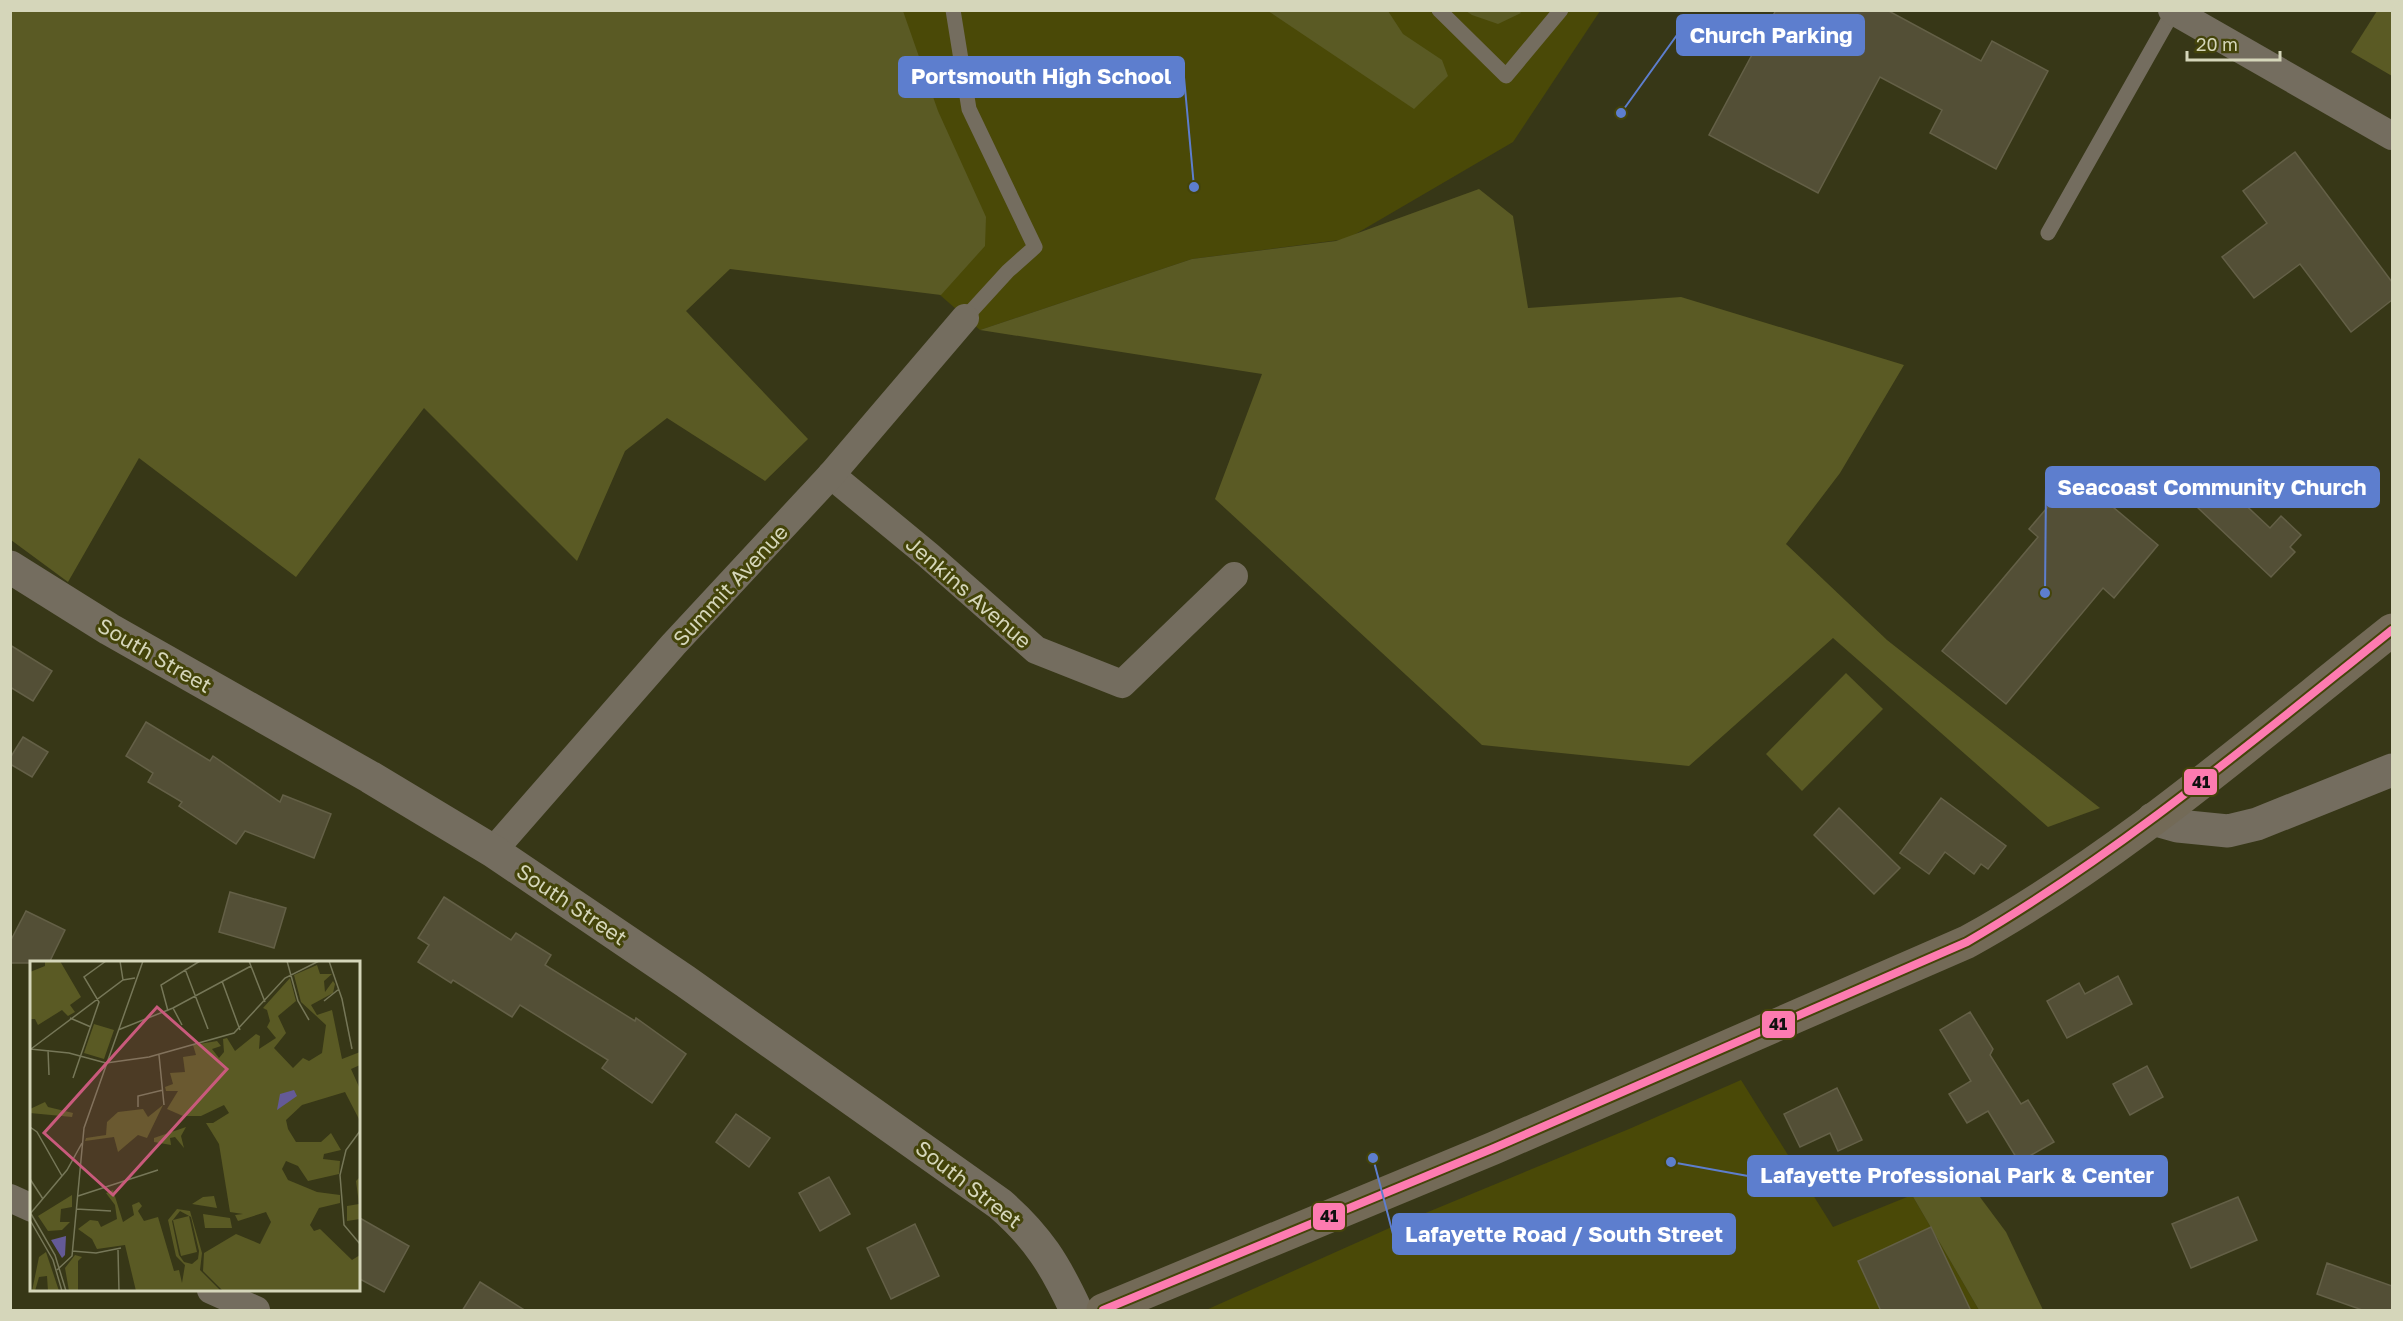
<svg xmlns="http://www.w3.org/2000/svg" width="2403" height="1321" font-family="'Golos Text',sans-serif">
<style>
.built{fill:#4a4907}
.green{fill:#5a5a24}
.building{fill:#534f36;stroke:#646047;stroke-width:1.5}
.lines{fill:none;stroke-linecap:round;stroke-linejoin:round}
.service{stroke:#746d5f;stroke-width:15}
.minor{stroke:#746d5f;stroke-width:28}
.tertiary{stroke:#746d5f;stroke-width:33}
.primary{stroke:#736a57;stroke-width:33}
.bus-1-casing{stroke:#44440a;stroke-width:12}
.bus-1{stroke:#fd7bb0;stroke-width:8}
.labels{text-anchor:middle;dominant-baseline:central;stroke-width:6;stroke-linejoin:round;paint-order:stroke}
.street-label{font-size:21px;fill:#d5d6ba;stroke:#44440a}
.inset-road{fill:none;stroke:#767758;stroke-width:1.5}
.view{fill:#c95a7c;fill-opacity:0.15;stroke:#c95a7c;stroke-width:3}
.inset-edge{fill:none;stroke:#d5d6ba;stroke-width:3}
.leader{fill:none;stroke:#5d7ece;stroke-width:2}
.callout-dot{fill:#5d7ece;stroke:#44440a;stroke-width:2}
.callout{fill:#5d7ece;stroke:#5d7ece;stroke-width:2}
.callout-label{font-size:22px;text-anchor:middle;font-weight:bold;fill:#fff}
.line-badge{stroke:#44440a;stroke-width:2}
.pale-badge-label{font-size:16px;text-anchor:middle;font-weight:bold;fill:#111}
</style>
<rect width="100%" height="100%" fill="#373717"/>
<g class="built">
<path d="M877,11H1600L1513,142L1347,239L1192,259L980,330L924,281Z"/>
<path d="M1741,1080L1833,1227L1912,1195L1979,1310H1206L1394,1226L1629,1129Z"/>
</g>
<g class="green">
<path d="M11,10L903,11L938,111L986,217L985,246L941,295L730,269L686,311L808,439L765,481L667,418L625,451L577,561L424,408L296,577L139,458L68,582L11,540Z"/>
<path d="M1518,10L1521,13L1498,24L1472,15L1466,11Z"/>
<path d="M1268,11H1388L1403,34L1442,60L1448,76L1414,109Z"/>
<path d="M2377,11H2392V76L2351,52Z"/>
<path d="M1479,189L1513,216L1528,308L1681,297L1904,365L1840,473L1786,544L1887,640L2100,808L2048,827L1833,638L1689,766L1482,745L1215,499L1262,374L980,330L1192,259L1336,241Z"/>
<path d="M1846,673L1883,709L1802,791L1766,754Z"/>
<path d="M1968,1181L2006,1232L2043,1310H1979L1912,1195Z"/>
</g>
<g class="building">
<path d="M1776,10H1887L1981,61L1992,41L2048,71L1996,169L1930,133L1942,110L1880,77L1818,193L1709,135Z"/>
<path d="M2295,152L2392,282V300L2351,332L2300,264L2254,298L2222,257L2267,223L2243,191Z"/>
<path d="M2075,475L2158,545L2114,598L2103,588L2006,704L1942,651L2038,537L2029,529Z"/>
<path d="M2221,482L2270,528L2281,516L2301,535L2290,547L2295,552L2271,577L2197,507Z"/>
<path d="M10,645L52,671L33,701L10,687Z"/>
<path d="M146,722L210,761L213,756L280,802L283,795L331,814L314,858L245,831L236,844L179,806L182,802L148,782L153,773L126,756Z"/>
<path d="M23,737L48,752L32,777L10,764V758Z"/>
<path d="M1941,798L2006,846L1988,869L1981,864L1974,874L1945,852L1929,874L1900,853Z"/>
<path d="M1839,808L1900,868L1874,894L1814,835Z"/>
<path d="M230,892L286,908L274,948L219,932Z"/>
<path d="M444,897L511,940L516,933L551,955L545,965L635,1021L636,1018L686,1054L652,1103L602,1068L608,1060L520,1005L512,1017L453,980L451,983L418,962L429,945L418,938Z"/>
<path d="M26,911L65,930L49,963H10V942Z"/>
<path d="M2118,976L2132,1004L2067,1038L2047,1001L2079,983L2085,994Z"/>
<path d="M1970,1012L1993,1049L1990,1055L2021,1104L2028,1100L2054,1142L2019,1162L1988,1111L1967,1123L1949,1094L1971,1081L1940,1030Z"/>
<path d="M2147,1066L2163,1097L2130,1115L2113,1084Z"/>
<path d="M1837,1088L1862,1140L1838,1151L1830,1133L1800,1147L1784,1114Z"/>
<path d="M736,1114L770,1138L749,1167L716,1142Z"/>
<path d="M829,1177L850,1214L820,1231L799,1193Z"/>
<path d="M2238,1197L2257,1240L2191,1268L2172,1224Z"/>
<path d="M358,1217L409,1246L384,1292L358,1278Z"/>
<path d="M915,1224L939,1276L891,1299L867,1248Z"/>
<path d="M1931,1227L1971,1311H1881L1858,1261Z"/>
<path d="M2327,1263L2392,1286V1311H2365L2317,1294Z"/>
<path d="M480,1282L526,1311H462Z"/>
</g>
<g class="lines">
<g class="service">
<path d="M953,10L969,109L1035,247L1008,271L965,318"/>
<path d="M1439,10L1506,76L1561,10"/>
<path d="M2048,233L2174,10"/>
</g>
<g class="minor">
<path d="M2172,10L2392,136"/>
<path d="M831,475L928,555L1036,650L1122,684L1234,576"/>
<path d="M493,851L673,645L831,475L965,318"/>
<path d="M10,1198L32,1208"/>
<path d="M211,1290L256,1310"/>
</g>
<g class="tertiary">
<path d="M10,567L109,629L370,777L493,851L685,981L1000,1204C1038,1237 1055,1265 1076,1310"/>
<path d="M2153,819L2178,826L2228,831L2257,824L2392,770"/>
</g>
<path class="primary" d="M1103,1310L1494,1148L1967,942C2118,859 2257,737 2392,630"/>
<defs>
<path id="bus-1" d="M1103,1310L1494,1148L1967,942C2120,853 2254,740 2392,630"/>
</defs>
<use href="#bus-1" class="bus-1-casing"/>
<use href="#bus-1" class="bus-1"/>
</g>
<g class="labels">
<g class="street-label">
<text transform="translate(730 585) rotate(-47)">Summit Avenue</text>
<text transform="translate(969 592) rotate(41)">Jenkins Avenue</text>
<text transform="translate(155 655) rotate(30)">South Street</text>
<text transform="translate(572 904) rotate(34)">South Street</text>
<text transform="translate(969 1184) rotate(38)">South Street</text>
</g>
</g>
<g transform="translate(30 961)">
<rect width="330" height="330" fill="#373717"/>
<path d="M15,0H30L51,36L40,44L45,51L38,55L32,49L8,64L5,58H0V11L15,5ZM287,4L290,13H302L294,20L295,31L303,20L305,23L303,32L281,44L287,54L302,49L312,98L330,91V104L321,108L330,128V160L315,131L272,144L256,159L258,168L266,181H291L301,172L311,189L294,193L293,198L310,200L309,213L278,220L268,205L256,200L252,208L258,219L287,231L310,234V242L289,247L280,264L284,270L290,268L322,299L330,294V330H193L173,310L174,292L206,273L230,283L241,261L236,251L208,260L205,254L213,253L200,251L189,183L176,162H183L199,152L194,144L171,155H153L137,148L148,130H136L135,126L143,123L140,112L155,111L153,96L166,94L163,84L187,80L191,85L182,88L189,97L194,91L193,78L197,77L205,90L226,73L230,75L229,88L246,77L237,66L240,60L237,49L233,47L260,17L266,40L248,55L256,72L244,87L263,107L273,97L279,100L292,92L296,64L271,41L264,14ZM64,63L84,69L74,98L54,92ZM15,141L18,146L43,152L42,156L0,152V148ZM133,144L117,177L108,174L88,191L84,176L55,180L56,177L76,174L77,161L88,151L113,148L118,156ZM156,166L151,175L154,187L145,176L140,177L141,184L124,181V177ZM330,216V258L317,260V245L329,243L326,220ZM83,229L93,261L104,254L102,244L109,241L112,245L108,250L114,260L128,256L144,310L149,309L152,322L155,304L146,295L138,259L147,248L160,250L172,292L170,309L191,330H106L95,284L67,288L62,278L48,268L60,259L68,260L71,266L87,258L85,244L76,232ZM150,250L161,256L169,290L168,298L162,303L154,301L149,294L142,260ZM42,234V246L31,248L30,261H40L32,269L18,270L8,255ZM184,235L187,247L162,243L173,236ZM173,253L200,257L202,267H175ZM159,255L167,291L151,295L143,259ZM16,291L29,330H18L17,315L9,316L5,330H2L9,296ZM45,294L52,296L48,300V329L39,330L35,307Z" fill="#5a5a24" fill-rule="evenodd"/>
<path d="M264,129L267,135L247,149L250,133ZM36,275L35,294L32,297L21,279Z" fill="#645a97"/>
<path class="inset-road" d="M90,0L93,19M219,0L235,41M257,0L268,40L279,59M299,0L312,38L322,88M155,8L178,68M192,20L210,69M294,40L309,28M143,47L152,64M138,50L131,24L170,0M40,57L61,66M88,69L143,47L221,5M0,88L39,92L76,102M1,88L93,19L105,17M18,89L19,114M129,94L134,144M76,102L119,96L204,72L255,17L289,0M43,117L69,41L54,16L76,0M108,146V135L133,129M0,166L7,171L32,215M330,170L316,189L310,214L314,264L330,283M0,218L13,238M48,235L128,209M46,248L81,250M0,251L25,294L36,330M0,253L37,209L52,182M0,259L23,299L32,330M88,289L89,330M42,290L66,292L91,287M27,309L42,295L54,167L113,0"/>
<path class="view" d="M127,46L197,108L83,234L14,172Z"/>
<rect width="330" height="330" class="inset-edge"/>
</g>
<path class="leader" d="M1621 113L1677 35M1194 187L1184 77M2045 593L2046 487M1671 1162L1748 1176M1373 1158L1393 1234"/>
<g class="callout-dot">
<circle cx="1621" cy="113" r="6"/>
<circle cx="1194" cy="187" r="6"/>
<circle cx="2045" cy="593" r="6"/>
<circle cx="1671" cy="1162" r="6"/>
<circle cx="1373" cy="1158" r="6"/>
</g>
<g class="callout">
<rect x="1677" y="15" width="187" height="40" rx="6"/>
<rect x="899" y="57" width="285" height="40" rx="6"/>
<rect x="2046" y="467" width="333" height="40" rx="6"/>
<rect x="1748" y="1156" width="419" height="40" rx="6"/>
<rect x="1393" y="1214" width="342" height="40" rx="6"/>
</g>
<g class="callout-label">
<text x="1771" y="43">Church Parking</text>
<text x="1041" y="84">Portsmouth High School</text>
<text x="2212" y="495">Seacoast Community Church</text>
<text x="1957" y="1183">Lafayette Professional Park &amp; Center</text>
<text x="1564" y="1242">Lafayette Road / South Street</text>
</g>
<g class="line-badge">
<rect x="2183" y="768" width="35" height="28" rx="6" fill="#fd7bb0"/>
<rect x="1761" y="1010" width="35" height="29" rx="6" fill="#fd7bb0"/>
<rect x="1312" y="1202" width="34" height="29" rx="6" fill="#fd7bb0"/>
</g>
<g class="pale-badge-label">
<text x="2201" y="788">41</text>
<text x="1778" y="1030">41</text>
<text x="1329" y="1222">41</text>
</g>
<rect width="2403" height="1321" fill="none" stroke="#d5d6ba" stroke-width="24"/>
<path d="M2187 51v9h93v-9" fill="none" stroke="#d5d6ba" stroke-width="3"/>
<text x="2196" y="51" font-size="18" fill="#d5d6ba" stroke="#44440a" stroke-width="4.5" paint-order="stroke">20 m</text>
</svg>
